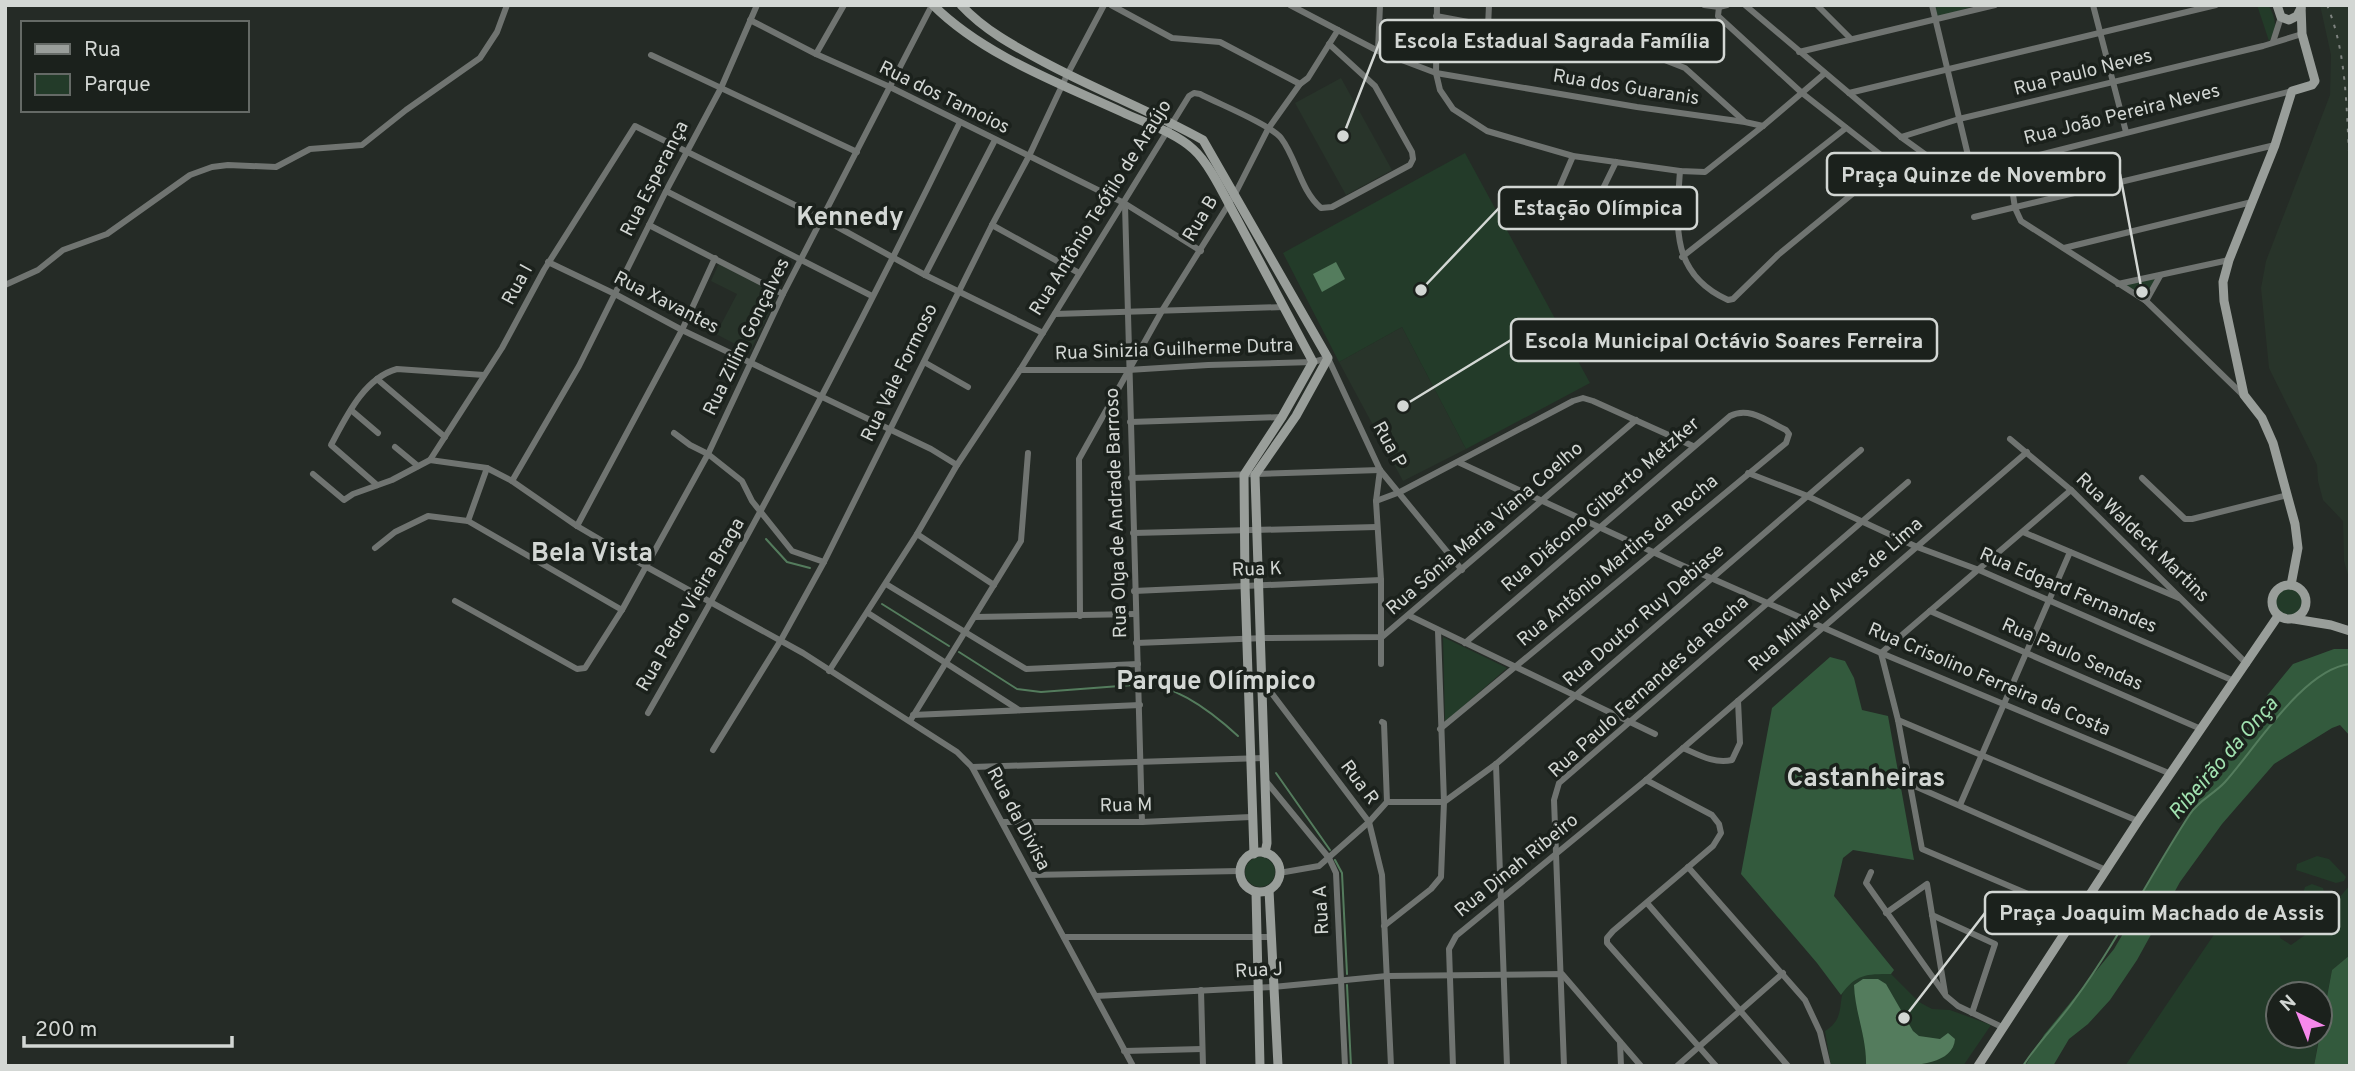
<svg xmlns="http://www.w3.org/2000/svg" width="2355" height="1071" font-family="Overpass,sans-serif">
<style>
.built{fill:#28342a}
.green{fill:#233b29}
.forest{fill:#335a3d}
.water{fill:#547c5d}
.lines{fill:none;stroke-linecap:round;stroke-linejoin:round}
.stream{stroke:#547c5d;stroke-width:2}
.street{stroke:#707471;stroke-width:6}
.secondary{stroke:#999e9a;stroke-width:9}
.rail{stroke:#7f8480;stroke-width:2;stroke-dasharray:3.5 7;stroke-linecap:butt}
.labels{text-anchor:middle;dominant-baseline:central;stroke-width:7;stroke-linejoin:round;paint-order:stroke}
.street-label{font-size:19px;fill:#d3d7d4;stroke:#1b211c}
.water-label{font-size:21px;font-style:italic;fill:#a1e2b0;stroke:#1b211c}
.district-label{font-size:26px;font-weight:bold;fill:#d3d7d4;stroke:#1b211c}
.leader{fill:none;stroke:#d3d7d4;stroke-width:2.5}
.callout-dot{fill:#d3d7d4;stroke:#1b211c;stroke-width:2.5}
.callout{fill:#1b211c;stroke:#d3d7d4;stroke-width:2.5}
.callout-label{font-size:21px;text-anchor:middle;font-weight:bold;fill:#d3d7d4}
</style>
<rect width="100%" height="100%" fill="#252b26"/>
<g class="built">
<path d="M2320,5H2347L2350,13V582L2344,561L2343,521L2323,500L2318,481L2317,465L2269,368L2261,288L2266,261L2330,95L2331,55Z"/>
<path d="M1341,78L1392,170L1346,195L1295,103Z"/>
<path d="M719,263L778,294L750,352L716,334L737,294L711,281Z"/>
<path d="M1402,327L1466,449L1403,481L1339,362Z"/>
</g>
<g class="green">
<path d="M1934,5H1977L1937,18Z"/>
<path d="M2257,5L2269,6C2276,19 2278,30 2269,41Z"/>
<path d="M1465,153L1590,383L1466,449L1402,327L1339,362L1283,253Z"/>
<path d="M2157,278L2146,300L2123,285Z"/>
<circle cx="2289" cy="602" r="14"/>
<path d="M1443,637L1507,668L1445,722Z"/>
<path d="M2317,856L2329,859L2346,877L2344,881L2336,883L2296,870L2297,864Z"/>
<circle cx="1260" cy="872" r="15"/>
<path d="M2312,884L2323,888L2325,896L2301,927L2293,924L2305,887Z"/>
<path d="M2350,885V955L2332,970L2320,1031V994H2278V1036H2319L2314,1066H2125L2232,908L2249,919L2263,904L2279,909L2280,938L2291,945L2312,930Z"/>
<path d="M1868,974H1891L1919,1002L1932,1009L1950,1010L1991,1025L1963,1066H1831L1825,1031C1850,1016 1833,995 1851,981C1856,978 1863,976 1868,974Z"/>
</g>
<g class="forest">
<path d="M2334,649H2350V736L2340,725L2332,728L2274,764L2222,824L2180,882L2137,960L2110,1000L2088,1024L2069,1039L2053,1066H2025L2044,1035L2114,949L2131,920L2144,891L2195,804L2220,771L2266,697L2293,664Z"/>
<path d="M1830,657L1845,661L1854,678L1862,710L1888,716L1914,860L1853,850L1843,858L1834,896L1894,970L1891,974C1866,974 1856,974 1841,995L1817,963L1741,874L1772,708Z"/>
<path d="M2350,955V1066H2314L2332,970Z"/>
</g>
<g class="water">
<path d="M1336,262L1345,279L1322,292L1313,274Z"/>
<path d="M1863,979H1878L1886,984L1913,1031L1919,1036L1940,1039L1948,1033L1955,1039C1953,1071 1891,1066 1866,1066C1867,1038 1855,1013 1854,985Z"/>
</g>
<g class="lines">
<g class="stream">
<path d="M766,539L787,562L810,568"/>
<path d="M882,604L949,646"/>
<path d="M959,652L1017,689L1041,692L1133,685"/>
<path d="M1145,684C1179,686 1213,713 1238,736"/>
<path d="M1276,773L1330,850"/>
<path d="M1335,860L1342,873L1347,974"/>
<path d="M1347,985L1351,1066"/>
<path d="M2023,1066C2038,1042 2059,1022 2075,999C2118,941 2150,875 2190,814C2198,801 2214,794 2225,782C2255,749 2303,669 2350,664"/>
</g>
<g class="street">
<path d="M1111,5L1172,38L1220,42L1300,84"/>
<path d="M1290,5L1378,51L1436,73L1637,107L1745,122L1763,126"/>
<path d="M1437,5L1436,73L1440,90L1453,109L1487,131L1573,156L1680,171L1705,172L1763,126L1824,74"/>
<path d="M1704,5L1719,7L1727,5"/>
<path d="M1745,5L1901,137L1944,168L1957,173L1972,172L2292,91"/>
<path d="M1817,5L1851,39"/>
<path d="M1932,5L1972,172"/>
<path d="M2093,5L2126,132"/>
<path d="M1436,16L1657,57L1685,68L1744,121"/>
<path d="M750,20L816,54L890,87L1124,203L1201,251"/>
<path d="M1488,27L1489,5"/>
<path d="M2273,42L2281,17"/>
<path d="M1378,51L1380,5"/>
<path d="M1799,52L1995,5"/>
<path d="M816,54L844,5"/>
<path d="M651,55L857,152"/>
<path d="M1849,93L2216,5"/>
<path d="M1901,137L1959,119L2263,46L2302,34"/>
<path d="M2008,161L2015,208L2021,221L2146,301L2243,395"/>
<path d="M1680,171C1676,225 1670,274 1728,300L1733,299L1778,255L1884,168L1885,162L1881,155L1802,93L1718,16L1719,7"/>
<path d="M666,191L872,296"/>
<path d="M1557,193L1573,156"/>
<path d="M1125,205L1142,822"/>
<path d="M1590,215L1616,162"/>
<path d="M1974,217L2275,145"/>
<path d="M649,225L783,294"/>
<path d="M992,225L1079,273"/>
<path d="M2064,248L2252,202"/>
<path d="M1682,257L1846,128"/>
<path d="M548,262L615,294L682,330L931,449L957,465"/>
<path d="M925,275L995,140"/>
<path d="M2118,284L2229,260"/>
<path d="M5,285L38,270L63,250L107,234L190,175L212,167L228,165L276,167L310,149L362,145L406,110L480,58L497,32L507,5"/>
<path d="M2146,301L2160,276"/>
<path d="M1055,314L1284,307"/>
<path d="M924,362L968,387"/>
<path d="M1020,370H1128L1208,365L1313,362L1328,358L1380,470L1462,570"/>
<path d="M377,379L445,437"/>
<path d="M351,410L378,433"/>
<path d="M1130,422L1282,417"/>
<path d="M674,433L690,445L708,454L742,481L752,501L792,551L824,562"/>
<path d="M2010,439L2071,490L2247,664"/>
<path d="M395,447L418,466"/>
<path d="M430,460L502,348L544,270L635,126L823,219L925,275L1043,333"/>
<path d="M1458,462L1679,564L1881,653L2171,774"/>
<path d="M1380,470L1376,501L1381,580V664"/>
<path d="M1748,473L1805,495L1917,547L1979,570L2234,681"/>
<path d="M313,474L344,500L353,494L392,480L430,460L487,468L512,481L577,526L645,566L803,653L957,752L972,767L1133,1066"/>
<path d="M1131,478L1380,470"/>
<path d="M2142,478L2185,519H2192L2288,495"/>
<path d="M512,481L579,366L666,191L721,88L757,5"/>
<path d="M377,485L331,445C346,417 364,378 397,369L484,375"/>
<path d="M2071,490L1881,653L1898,720L1922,849L2078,915"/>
<path d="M1376,501L1400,492L1573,401L1583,398L1593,401L1693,446"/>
<path d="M468,521L487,468"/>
<path d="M577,526L682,330L715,258"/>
<path d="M2023,532L2179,598"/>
<path d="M1133,533L1377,527"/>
<path d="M917,534L994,585"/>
<path d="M375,548L395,532L428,516L468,521L622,610"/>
<path d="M886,584L1026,669L1138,664"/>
<path d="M1134,591L1381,580"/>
<path d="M455,601L577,669L585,668L622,610L708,454L783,294L932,5"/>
<path d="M1930,611L2201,729"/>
<path d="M868,613L1019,710"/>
<path d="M1080,616L1079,459L1163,309L1235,194L1268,129L1300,84L1308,78L1338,30"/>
<path d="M1410,616L1655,734"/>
<path d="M975,617L1135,614"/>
<path d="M1136,643L1265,638L1382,637L1636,420"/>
<path d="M829,671L917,534L957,465L1020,370L1189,96L1194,93L1200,94C1219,104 1269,124 1281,138C1297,159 1300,190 1321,208L1332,207L1410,165L1413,159L1412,152L1375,86L1329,44"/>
<path d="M1248,685L1262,686L1270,691L1369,822L1382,875L1391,1066"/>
<path d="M648,713C759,520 862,323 960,122"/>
<path d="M913,715L1140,705"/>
<path d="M1898,720L2138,821"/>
<path d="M910,721L1021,541L1028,453"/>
<path d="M1440,729L1786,443L1789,434L1786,430C1767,421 1749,406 1730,416L1465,643"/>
<path d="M1683,748C1699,755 1714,764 1732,760L1740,743L1738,701"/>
<path d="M713,750L781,640L824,562L992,225L1029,156L1067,75L1104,5"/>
<path d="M1496,764L1507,1066"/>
<path d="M972,767L1264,758"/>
<path d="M1265,780L1329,858L1336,873L1345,1066"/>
<path d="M1646,780L1712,815L1719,824L1721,833L1713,846L1613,931L1607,938V943L1716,1066"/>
<path d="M1910,784L2106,870"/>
<path d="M1387,802H1444L1496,764L1861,450"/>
<path d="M1960,805L2070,552"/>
<path d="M1002,822H1142L1251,817"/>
<path d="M1688,867L1805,1000L1820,1032L1828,1066"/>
<path d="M1871,872L1866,883L1946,996L1958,1006L2004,1028"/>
<path d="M1279,873L1319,866L1369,822L1387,802L1384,723L1382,722"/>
<path d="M1031,875L1240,871"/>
<path d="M1647,903L1788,1066"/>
<path d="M1886,913L1927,884L1945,993"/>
<path d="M1932,915L1995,944L1972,1013"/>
<path d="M1384,926L1431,889L1441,877L1444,802L1438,631"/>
<path d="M1064,937H1271"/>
<path d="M1201,990L1203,1066"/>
<path d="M1096,996L1273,987L1387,976L1562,974L1641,1066"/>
<path d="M1620,1042L1621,1066"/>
<path d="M1124,1051L1202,1049"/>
<path d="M1453,1066L1449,949L1456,936L1646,780L2027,452"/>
<path d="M1564,1066L1554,800L1559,783L1908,482"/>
<path d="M1677,1066L1783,973"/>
</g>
<g class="secondary">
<path d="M933,5C983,55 1059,83 1122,112C1145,123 1174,132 1193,149C1211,165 1226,200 1238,221C1263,268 1288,315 1313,362L1282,417L1244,475L1245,585L1254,854"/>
<path d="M961,5C984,30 1014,46 1044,62C1096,90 1151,111 1203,140L1328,358L1296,416L1255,475L1267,843L1265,853"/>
<path d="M2277,5L2281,17L2289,20L2297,16L2301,8"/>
<circle cx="2289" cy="602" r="17"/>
<path d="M2291,585L2298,548L2295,524L2273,443L2262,418L2244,395L2224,301L2223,282L2229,260L2275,145L2292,91L2312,85L2315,81L2302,34L2301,5"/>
<path d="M2294,619L2331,625L2350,631"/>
<circle cx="1260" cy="872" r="20"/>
<path d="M1269,890L1278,1066"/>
<path d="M1256,892L1260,1066"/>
<path d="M1978,1066L2138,821L2278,616"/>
</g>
<path class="rail" d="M2327,5C2348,55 2346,114 2350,167"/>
</g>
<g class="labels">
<g class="street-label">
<text transform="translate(2083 73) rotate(-14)">Rua Paulo Neves</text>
<text transform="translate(1626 88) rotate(9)">Rua dos Guaranis</text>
<text transform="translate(944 98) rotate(26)">Rua dos Tamoios</text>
<text transform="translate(2122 115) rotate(-14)">Rua João Pereira Neves</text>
<text transform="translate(655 179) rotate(-63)">Rua Esperança</text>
<text transform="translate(1101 208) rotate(-58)">Rua Antônio Teófilo de Araújo</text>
<text transform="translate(1201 219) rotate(-59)">Rua B</text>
<text transform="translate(518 285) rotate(-61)">Rua I</text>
<text transform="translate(666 303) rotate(27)">Rua Xavantes</text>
<text transform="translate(747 337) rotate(-64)">Rua Zilim Gonçalves</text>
<text transform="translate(1174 350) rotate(-2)">Rua Sinizia Guilherme Dutra</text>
<text transform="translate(900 373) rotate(-64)">Rua Vale Formoso</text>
<text transform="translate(1389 445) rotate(61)">Rua P</text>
<text transform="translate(1601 505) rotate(-41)">Rua Diácono Gilberto Metzker</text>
<text transform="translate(1117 513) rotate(-92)">Rua Olga de Andrade Barroso</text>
<text transform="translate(1485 529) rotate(-41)">Rua Sônia Maria Viana Coelho</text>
<text transform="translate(2142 538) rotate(44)">Rua Waldeck Martins</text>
<text transform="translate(1618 561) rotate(-40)">Rua Antônio Martins da Rocha</text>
<text transform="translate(1257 570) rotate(-2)">Rua K</text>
<text transform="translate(2068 591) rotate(23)">Rua Edgard Fernandes</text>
<text transform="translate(1836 595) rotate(-41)">Rua Milwald Alves de Lima</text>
<text transform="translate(691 605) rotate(-60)">Rua Pedro Vieira Braga</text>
<text transform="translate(1644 616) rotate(-41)">Rua Doutor Ruy Debiase</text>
<text transform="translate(2072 655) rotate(24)">Rua Paulo Sendas</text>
<text transform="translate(1989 680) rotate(23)">Rua Crisolino Ferreira da Costa</text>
<text transform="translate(1649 687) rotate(-42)">Rua Paulo Fernandes da Rocha</text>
<text transform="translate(1359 783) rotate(53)">Rua R</text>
<text transform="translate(1126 806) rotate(-1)">Rua M</text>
<text transform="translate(1018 819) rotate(62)">Rua da Divisa</text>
<text transform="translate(1517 866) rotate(-39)">Rua Dinah Ribeiro</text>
<text transform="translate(1322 910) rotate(-93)">Rua A</text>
<text transform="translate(1259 971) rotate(-3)">Rua J</text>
</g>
<g class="water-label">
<text transform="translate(2224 759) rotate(-49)">Ribeirão da Onça</text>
</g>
<g class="district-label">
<text x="850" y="218">Kennedy</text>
<text x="592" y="554">Bela Vista</text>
<text x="1216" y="682">Parque Olímpico</text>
<text x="1866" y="779">Castanheiras</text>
</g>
</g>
<path class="leader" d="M1343 136L1380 41M2142 292L2120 174M1421 290L1499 208M1403 406L1511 340M1904 1018L1985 913"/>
<g class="callout-dot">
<circle cx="1343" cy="136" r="7"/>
<circle cx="2142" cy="292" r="7"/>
<circle cx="1421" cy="290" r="7"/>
<circle cx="1403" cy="406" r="7"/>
<circle cx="1904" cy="1018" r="7"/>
</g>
<g class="callout">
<rect x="1380" y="20" width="344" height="42" rx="7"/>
<rect x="1827" y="153" width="293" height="42" rx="7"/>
<rect x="1499" y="187" width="198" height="42" rx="7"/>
<rect x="1511" y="319" width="426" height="42" rx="7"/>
<rect x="1985" y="892" width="354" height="42" rx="7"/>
</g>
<g class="callout-label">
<text x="1552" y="48">Escola Estadual Sagrada Família</text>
<text x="1974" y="182">Praça Quinze de Novembro</text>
<text x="1598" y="215">Estação Olímpica</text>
<text x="1724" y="348">Escola Municipal Octávio Soares Ferreira</text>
<text x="2162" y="920">Praça Joaquim Machado de Assis</text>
</g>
<rect width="2355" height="1071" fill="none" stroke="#d3d7d4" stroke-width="14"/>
<rect x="21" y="21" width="228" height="91" fill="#1b211c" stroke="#656a66" stroke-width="2"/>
<rect x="35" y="44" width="35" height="10" fill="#999e9a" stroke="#656a66" stroke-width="2"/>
<text x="84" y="56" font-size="21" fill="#d3d7d4">Rua</text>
<rect x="35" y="74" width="35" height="21" fill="#233b29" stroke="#656a66" stroke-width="2"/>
<text x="84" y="91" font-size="21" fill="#d3d7d4">Parque</text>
<g transform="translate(2299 1015) rotate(317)"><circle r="33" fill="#1b211c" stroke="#656a66" stroke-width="2"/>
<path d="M0-5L12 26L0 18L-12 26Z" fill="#f788ec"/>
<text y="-10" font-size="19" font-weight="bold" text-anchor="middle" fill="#d3d7d4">N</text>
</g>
<path d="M24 1036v10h208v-10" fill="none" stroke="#d3d7d4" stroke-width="3.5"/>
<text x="35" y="1036" font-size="21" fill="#d3d7d4" stroke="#1b211c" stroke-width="5" paint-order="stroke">200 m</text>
</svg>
